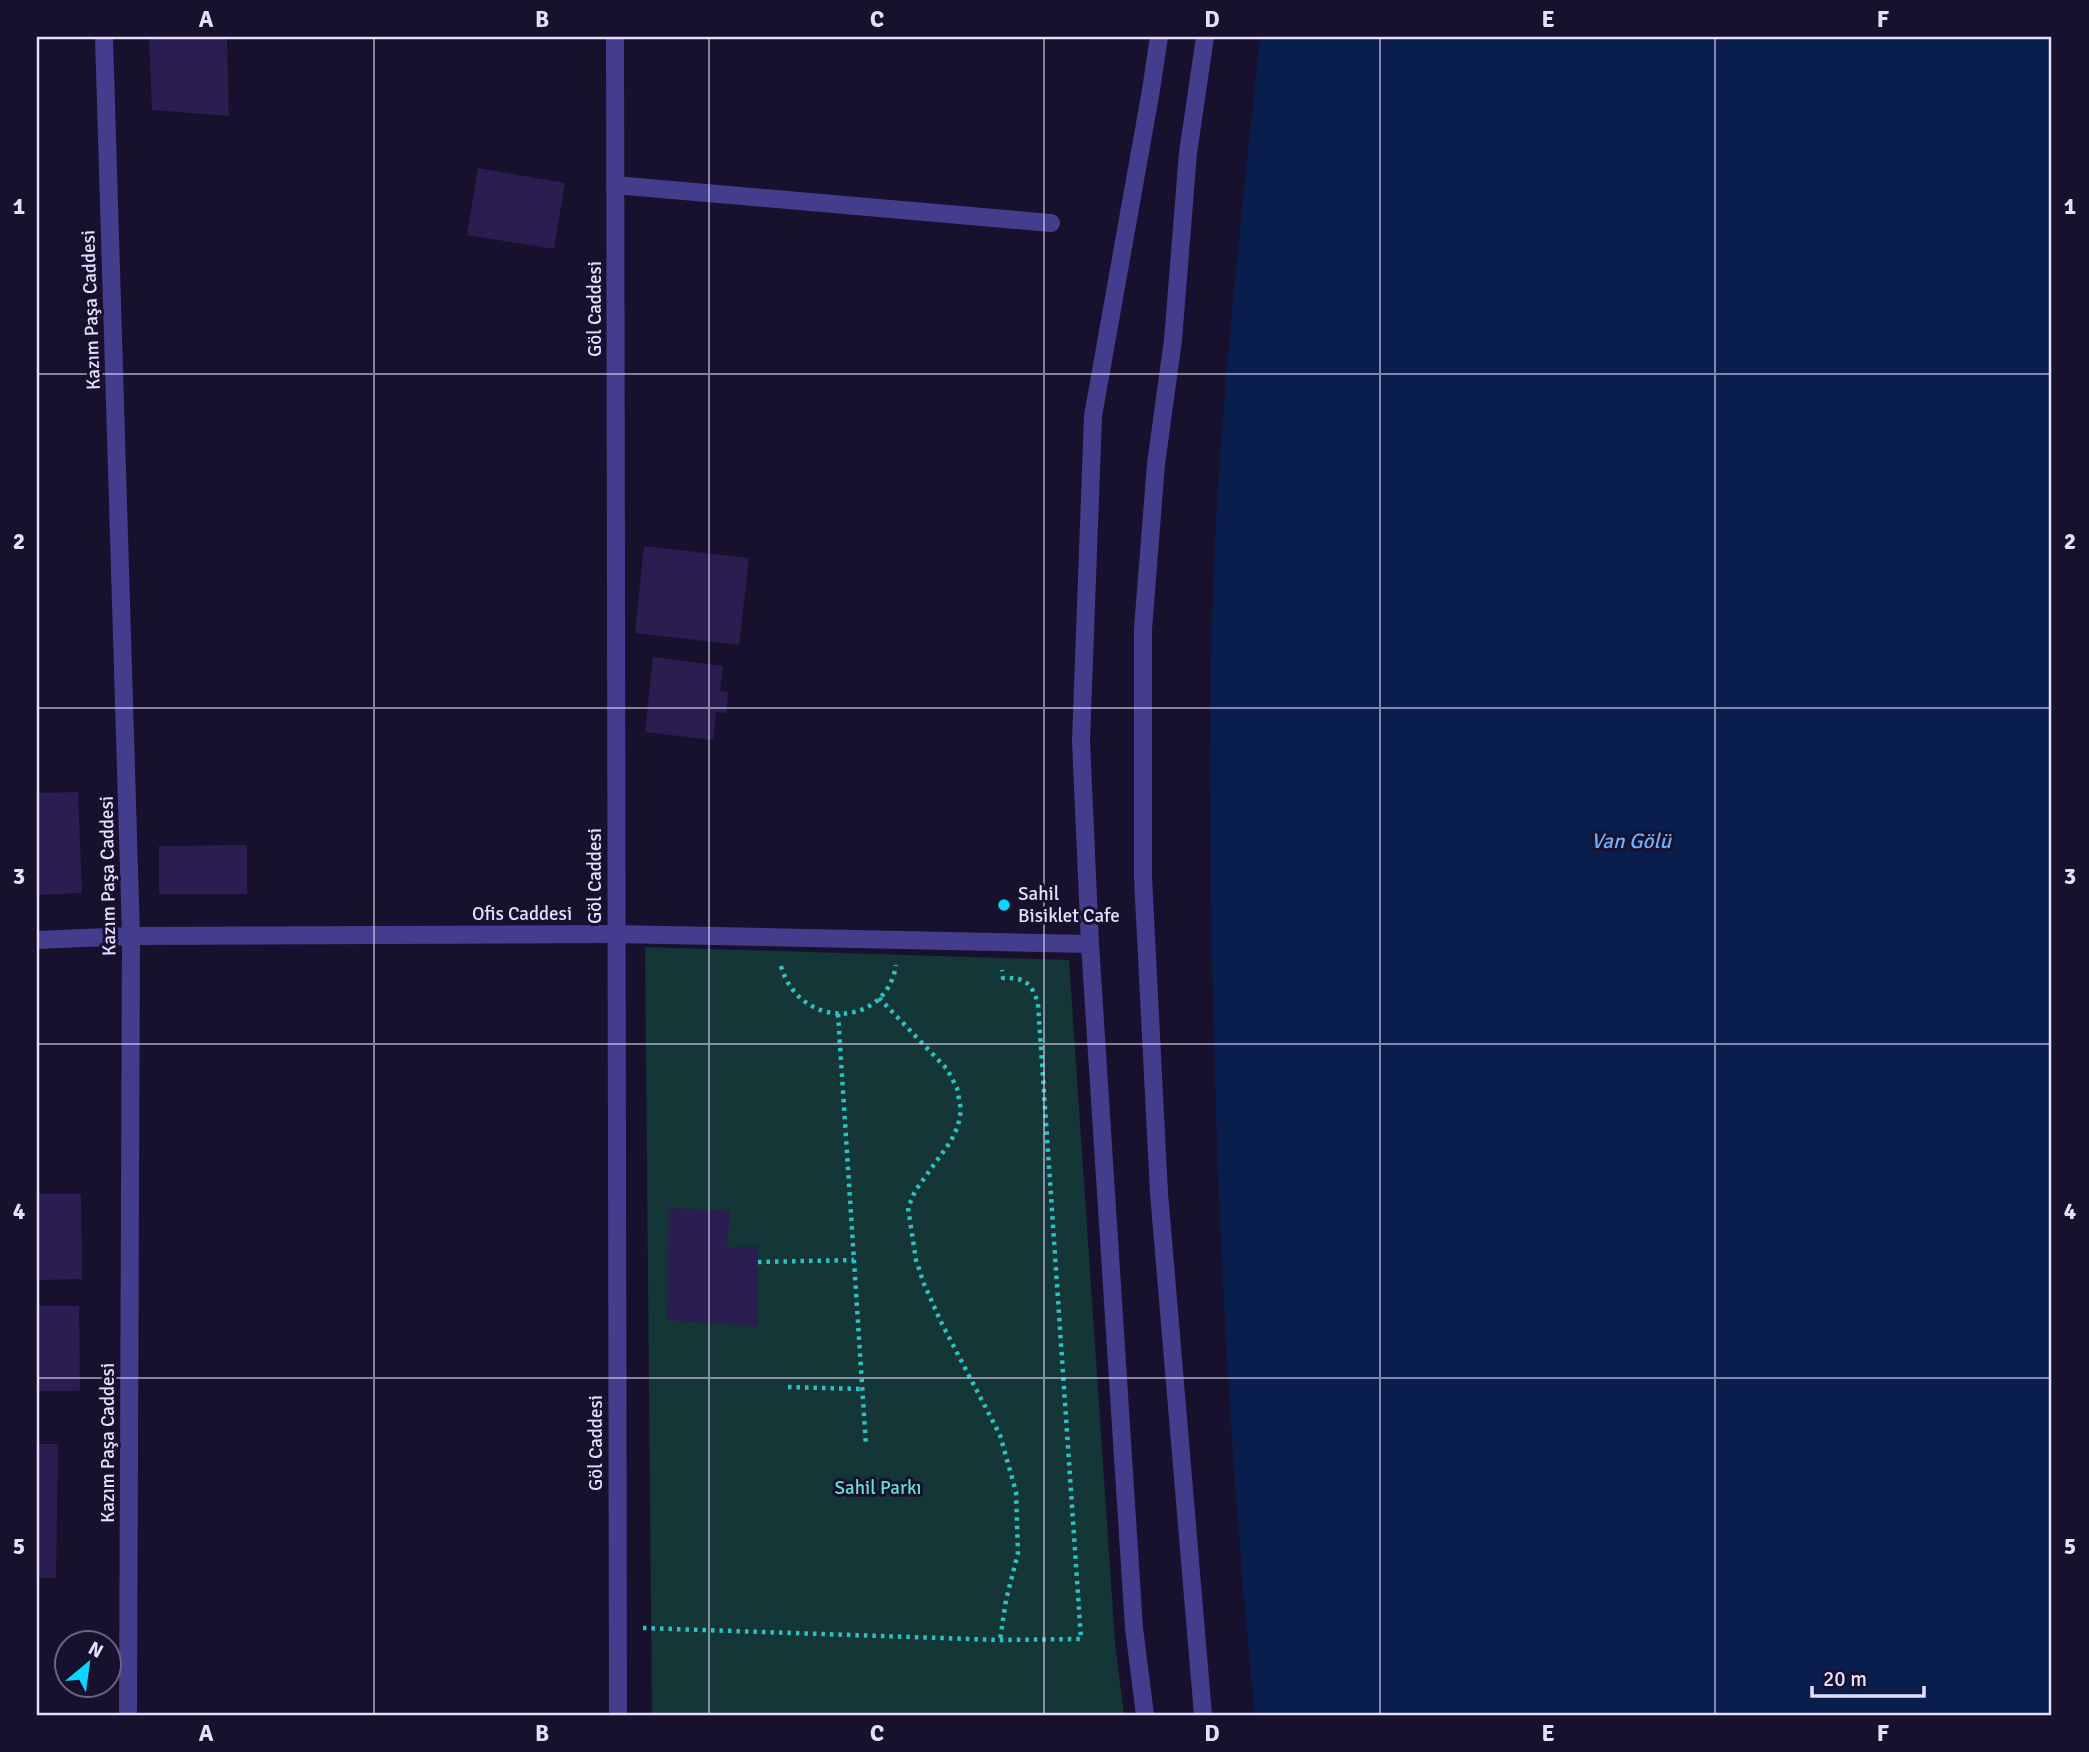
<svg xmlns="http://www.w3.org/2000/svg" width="2089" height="1752" font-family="Signika,sans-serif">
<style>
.green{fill:#143637}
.water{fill:#0a1e4d}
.building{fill:#2a1d4f}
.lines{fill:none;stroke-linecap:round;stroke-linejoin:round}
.path{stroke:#2fc1c2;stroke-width:4.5;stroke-dasharray:3.5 5;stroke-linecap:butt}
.service{stroke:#443c8d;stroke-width:18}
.pedestrian{stroke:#443c8d;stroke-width:18}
.minor{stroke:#443c8d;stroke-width:18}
.tertiary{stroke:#443c8d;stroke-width:18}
.grid{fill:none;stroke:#e4deff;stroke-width:2;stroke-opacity:0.55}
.poi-dot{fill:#0ad6ff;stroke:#18112d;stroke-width:2.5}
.labels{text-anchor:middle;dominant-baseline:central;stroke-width:6;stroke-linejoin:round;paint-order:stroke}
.street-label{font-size:19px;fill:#e4deff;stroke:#18112d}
.poi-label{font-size:19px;fill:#e4deff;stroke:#18112d;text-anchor:start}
.park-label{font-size:19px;fill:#65e3cc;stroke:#18112d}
.water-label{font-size:21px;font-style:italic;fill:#6cb1ff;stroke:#18112d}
.neatline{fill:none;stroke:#e4deff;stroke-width:2.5}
.grid-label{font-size:23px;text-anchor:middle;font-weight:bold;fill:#e4deff}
</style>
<rect width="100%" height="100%" fill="#18112d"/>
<path class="green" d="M645,947L1069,960L1115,1642L1124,1715H652Z"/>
<path class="water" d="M1260,37H2052V1715H1255C1231,1477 1218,1237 1213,998C1210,854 1208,711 1214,567C1221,390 1242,213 1260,37Z"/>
<g class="building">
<path d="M149,37H227L229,116L152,110Z"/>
<path d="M478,168L565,183L554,249L467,235Z"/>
<path d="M644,546L749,558L739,645L635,633Z"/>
<path d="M653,657L723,666L720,691L728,692L726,713L716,712L713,740L645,732Z"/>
<path d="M78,792L82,893L37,895V793Z"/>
<path d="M247,845V894H159V846Z"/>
<path d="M37,1194H81L82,1279L37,1280Z"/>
<path d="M669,1208L730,1211L727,1248L758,1246V1326L667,1320Z"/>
<path d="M37,1306H79L80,1391H37Z"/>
<path d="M37,1444H58L56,1578H37Z"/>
</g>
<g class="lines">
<g class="path">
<path d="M781,966C799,1030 886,1029 896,965"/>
<path d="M879,998L947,1069L957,1088L961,1110L958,1126L951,1141L915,1191L908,1208L916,1260L924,1284L941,1322L1000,1435L1016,1492L1018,1553L1006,1600L1000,1640"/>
<path d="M838,1014L866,1446"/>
<path d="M758,1262L854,1260"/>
<path d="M788,1387L862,1389"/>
<path d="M643,1628L1000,1640L1081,1639L1038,1004C1032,983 1025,977 1003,978L1002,970"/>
</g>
<path class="service" d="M615,185L1051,223"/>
<g class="pedestrian">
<path d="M616,934L1090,944L1134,1628L1145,1715"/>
<path d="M1203,1715L1159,1193L1143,878V629L1156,464L1173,340L1188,153L1205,37"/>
</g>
<path class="minor" d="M1090,944L1081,741L1093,416L1151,90L1159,37"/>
<g class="tertiary">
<path d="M104,37L131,936L128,1715"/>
<path d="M615,37L618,1715"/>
<path d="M37,940L131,936L616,934"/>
</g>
</g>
<path class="grid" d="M374,37V1715M709,37V1715M1044,37V1715M1380,37V1715M1715,37V1715M37,374H2052M37,708H2052M37,1044H2052M37,1378H2052"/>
<circle class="poi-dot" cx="1004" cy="905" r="7"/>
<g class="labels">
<g class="street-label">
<text transform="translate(595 309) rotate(-90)">Göl Caddesi</text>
<text transform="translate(91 310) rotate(-92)">Kazım Paşa Caddesi</text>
<text transform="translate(108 876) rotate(-91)">Kazım Paşa Caddesi</text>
<text transform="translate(595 876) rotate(-90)">Göl Caddesi</text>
<text x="522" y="914">Ofis Caddesi</text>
<text transform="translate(108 1443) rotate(-90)">Kazım Paşa Caddesi</text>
<text transform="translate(596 1443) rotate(-90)">Göl Caddesi</text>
</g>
<g class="poi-label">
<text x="1018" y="894">Sahil<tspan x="1018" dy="22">Bisiklet Cafe</tspan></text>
</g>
<g class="park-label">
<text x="878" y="1488">Sahil Parkı</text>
</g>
<g class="water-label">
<text x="1631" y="841">Van Gölü</text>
</g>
</g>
<rect width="2089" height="1752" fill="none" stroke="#18112d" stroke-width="77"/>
<g transform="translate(88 1664) rotate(29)"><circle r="33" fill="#18112d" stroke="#6a6381" stroke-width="2"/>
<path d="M0-5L12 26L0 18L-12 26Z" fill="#0ad6ff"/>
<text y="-10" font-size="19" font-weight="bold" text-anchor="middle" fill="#e4deff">N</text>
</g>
<path d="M1812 1686v10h112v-10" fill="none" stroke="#e4deff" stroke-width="3.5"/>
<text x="1823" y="1686" font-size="21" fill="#e4deff" stroke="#18112d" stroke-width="5" paint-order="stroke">20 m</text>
<rect x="38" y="38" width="2012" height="1676" class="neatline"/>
<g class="grid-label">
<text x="206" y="27">A</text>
<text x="542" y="27">B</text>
<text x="877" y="27">C</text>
<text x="1212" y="27">D</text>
<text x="1548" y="27">E</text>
<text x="1883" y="27">F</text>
<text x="19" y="214">1</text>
<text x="2070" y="214">1</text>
<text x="19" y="549">2</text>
<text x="2070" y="549">2</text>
<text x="19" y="884">3</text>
<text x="2070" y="884">3</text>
<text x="19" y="1219">4</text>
<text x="2070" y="1219">4</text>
<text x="19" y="1554">5</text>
<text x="2070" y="1554">5</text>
<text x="206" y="1741">A</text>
<text x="542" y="1741">B</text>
<text x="877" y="1741">C</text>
<text x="1212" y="1741">D</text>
<text x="1548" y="1741">E</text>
<text x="1883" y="1741">F</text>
</g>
</svg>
